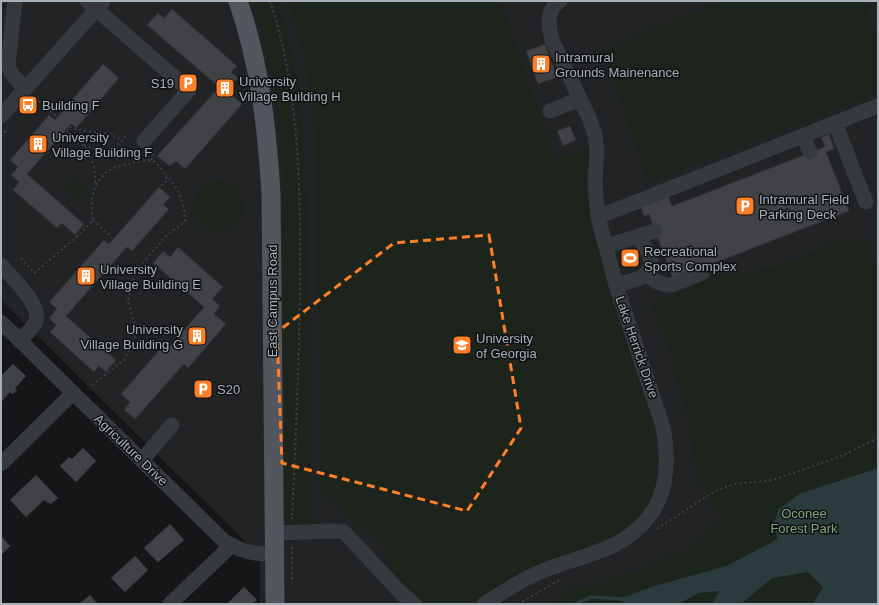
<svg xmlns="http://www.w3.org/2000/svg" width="879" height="605" font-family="Helvetica,sans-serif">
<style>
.built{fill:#222325}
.green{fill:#1c241b}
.water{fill:#2a3a3d}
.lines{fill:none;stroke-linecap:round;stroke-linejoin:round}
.stream{stroke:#2a3a3d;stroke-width:3.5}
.building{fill:#404246;stroke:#303134}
.path{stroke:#3c4145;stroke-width:2;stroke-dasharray:2 3;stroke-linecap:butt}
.minor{stroke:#36393d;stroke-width:15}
.major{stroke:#52575d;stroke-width:19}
.marked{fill:none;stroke:#ff7f27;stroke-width:3;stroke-dasharray:8 5;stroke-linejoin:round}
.labels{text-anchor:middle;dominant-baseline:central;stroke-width:3;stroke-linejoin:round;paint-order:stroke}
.poi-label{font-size:13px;fill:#a6b1ba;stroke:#111113;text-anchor:start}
.street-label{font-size:13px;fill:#a6b1ba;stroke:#111113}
.park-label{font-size:13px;fill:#84a67b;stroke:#111113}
</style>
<rect width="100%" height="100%" fill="#161618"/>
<path class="built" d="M1,1H878V604H260V556L1,300Z"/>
<g class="green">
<path d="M253,1H268C293,71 296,148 298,221C300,324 294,427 290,529L286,525L283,168L275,92L259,19Z"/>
<path d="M272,1H279L299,85L307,203L311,404L312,524L295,528C298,439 302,350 302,261C302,174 301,84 272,1Z"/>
<path d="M289,1H501L556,160L589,147L586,192L592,230L616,308L655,426L660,447L659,469L655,487L649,503L639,516L622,531L605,540L552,559L518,575L472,604H419L386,571L389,562L384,548L374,535L343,515V508L321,496L315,127L306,67Z"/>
<path d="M723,1H864L878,38V93L648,183L603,50Z"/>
<path d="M75,177L88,189L77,201L64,190Z"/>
<circle cx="219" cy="206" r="25"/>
<path d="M867,239L878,268V604H741L757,591L740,558L726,566L620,600L626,604H549L572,589L609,581L691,548L721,521L702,484L696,476L691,435L680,387L665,338L651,304L722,275L737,276L747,272H758L764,267L771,269L842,240Z"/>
<path d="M721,591L711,604H678L699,593Z"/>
</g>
<path class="water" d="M878,468V604H813L823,587L808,572L772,578L741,604H711L720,591L699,593L678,604H626L619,599L651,587L726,566L778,539L773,525L779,509L799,494Z"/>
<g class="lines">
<path class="stream" d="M575,604L591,597L624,599"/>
</g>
<g class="building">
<path d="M172,9L237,66L231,72L238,78L232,84L234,86L231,89L235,92L232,95L242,104L185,169L176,161L170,166L157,156L219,87L147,25L158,13L164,18Z"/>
<path d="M545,44L557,77L538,84L526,51Z"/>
<path d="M103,64L119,78L76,128L71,124L27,174L84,224L75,235L62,223L57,228L13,190L19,182L11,175L18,167L10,160L49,115L55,120Z"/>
<path d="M570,126L576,140L563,146L557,131Z"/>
<path d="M829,134L834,149L826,152L849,211L673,279L649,214L644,216L641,207L668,196L672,206L825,147L821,137Z"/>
<path d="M159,187L170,197L163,205L169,209L132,251L127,247L66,316L116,360L106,372L99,366L94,372L50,332L56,325L49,318L57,309L49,302L104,240L109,244Z"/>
<path d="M178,247L223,287L212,299L220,306L214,314L226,324L188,368L184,364L135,419L124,410L130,402L121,394L161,348L165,352L204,307L153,263L163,251L170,257Z"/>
<path d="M13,364L26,376L15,388L17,390L12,394L10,392L2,401L1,399V376Z"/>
<path d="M83,448L96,461L76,482L60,466L69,457L72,459Z"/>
<path d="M36,475L58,498L51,504L44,500L26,517L10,500Z"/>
<path d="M170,524L184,540L158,562L144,548Z"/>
<path d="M1,536L10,546L1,555Z"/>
<path d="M135,556L148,570L125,592L111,578Z"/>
<path d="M244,587L257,600L252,604H227Z"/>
<path d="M90,595L98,604H79Z"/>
</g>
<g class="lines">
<g class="path">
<path d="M270,1C297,83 300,170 300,255C300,343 296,431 292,519"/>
<path d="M35,98L68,126C87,136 106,127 122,141"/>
<path d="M67,131C88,148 96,158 95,186"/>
<path d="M1,136L8,128"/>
<path d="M84,145C102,153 114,151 126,136"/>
<path d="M151,160L155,150"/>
<path d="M93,220L112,237"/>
<path d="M21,258L34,273L80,234L93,220C89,202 93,180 110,170C115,167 122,166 128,164C135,162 145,159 152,161C157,162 166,175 167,180L161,186"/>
<path d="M92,385L124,360L137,333L128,300L136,271L167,235L185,222C185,205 179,187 166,176"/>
<path d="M657,529L715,491L735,484L773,480L839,457L878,438"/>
<path d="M292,579V545"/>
<path d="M518,604L560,580"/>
</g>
<g class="minor">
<path d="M15,1L8,64C10,75 17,80 25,88"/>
<path d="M87,1L189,90L144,141"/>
<path d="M550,111L580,99"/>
<path d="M1,116L103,2"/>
<path d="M835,123L866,202"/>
<path d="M803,136L810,152"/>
<path d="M598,217L878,106"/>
<path d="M606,246L655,231"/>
<path d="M1,265C11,277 42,305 36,321C33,329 25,335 19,340"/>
<path d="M646,273C653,282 661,285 672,285L702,273"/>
<path d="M616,285C624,283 632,281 640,278C661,267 647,247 636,237"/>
<path d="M1,322L224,541C239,551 256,555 274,554"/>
<path d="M142,460L172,425"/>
<path d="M1,464L73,393"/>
<path d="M274,533L332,531L344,532L400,592L414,604"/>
<path d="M170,604L232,545"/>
<path d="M484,604C503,592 522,579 543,571C569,560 598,555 623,540C627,538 631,534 635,531C668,504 670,466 663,427L616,285L598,217L595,183L597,151L595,135L590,120L552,40C548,25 546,10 560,1"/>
</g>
<path class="major" d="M238,1C260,64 267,128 271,194L275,604"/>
</g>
<path class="marked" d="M489,235L521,428L467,511L282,463L277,332L394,243Z"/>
<defs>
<symbol id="building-square" viewBox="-11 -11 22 22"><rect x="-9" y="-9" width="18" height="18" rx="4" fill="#ff7f27" stroke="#111113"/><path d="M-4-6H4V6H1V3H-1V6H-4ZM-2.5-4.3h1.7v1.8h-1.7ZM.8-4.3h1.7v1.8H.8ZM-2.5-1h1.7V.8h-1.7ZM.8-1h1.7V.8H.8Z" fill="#fff"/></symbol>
<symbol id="parking-square" viewBox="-11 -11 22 22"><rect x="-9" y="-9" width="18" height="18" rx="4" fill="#ff7f27" stroke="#111113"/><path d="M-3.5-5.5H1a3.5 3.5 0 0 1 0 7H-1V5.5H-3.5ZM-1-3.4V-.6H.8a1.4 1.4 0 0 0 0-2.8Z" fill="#fff"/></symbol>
<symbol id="bus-square" viewBox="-11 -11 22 22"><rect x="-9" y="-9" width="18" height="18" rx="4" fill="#ff7f27" stroke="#111113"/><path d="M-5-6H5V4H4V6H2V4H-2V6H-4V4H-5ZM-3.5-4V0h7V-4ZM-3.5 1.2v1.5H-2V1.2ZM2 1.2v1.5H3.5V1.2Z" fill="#fff"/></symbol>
<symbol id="stadium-square" viewBox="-11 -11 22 22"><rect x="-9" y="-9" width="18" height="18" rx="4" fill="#ff7f27" stroke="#111113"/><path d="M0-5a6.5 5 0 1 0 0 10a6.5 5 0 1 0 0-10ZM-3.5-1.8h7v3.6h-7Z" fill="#fff"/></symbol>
<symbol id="university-square" viewBox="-11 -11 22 22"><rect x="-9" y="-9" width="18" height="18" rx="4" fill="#ff7f27" stroke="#111113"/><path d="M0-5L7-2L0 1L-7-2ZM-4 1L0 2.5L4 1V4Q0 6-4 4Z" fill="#fff"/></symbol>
</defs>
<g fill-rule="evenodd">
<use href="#building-square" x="530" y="53" width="22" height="22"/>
<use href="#parking-square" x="177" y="72" width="22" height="22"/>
<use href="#building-square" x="214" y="77" width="22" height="22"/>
<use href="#bus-square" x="17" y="94" width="22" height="22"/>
<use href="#building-square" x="27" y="133" width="22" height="22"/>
<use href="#parking-square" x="734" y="195" width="22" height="22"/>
<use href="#stadium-square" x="619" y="247" width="22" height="22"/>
<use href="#building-square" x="75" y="265" width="22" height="22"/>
<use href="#building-square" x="186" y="325" width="22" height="22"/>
<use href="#university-square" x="451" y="334" width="22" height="22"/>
<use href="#parking-square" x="192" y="378" width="22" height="22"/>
</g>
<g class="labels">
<g class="poi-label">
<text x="555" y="57">Intramural<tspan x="555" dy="15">Grounds Mainenance</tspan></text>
<text x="239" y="81">University<tspan x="239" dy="15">Village Building H</tspan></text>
<text x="174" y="83" text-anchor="end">S19</text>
<text x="42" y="105">Building F</text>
<text x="52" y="137">University<tspan x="52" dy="15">Village Building F</tspan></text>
<text x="759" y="199">Intramural Field<tspan x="759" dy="15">Parking Deck</tspan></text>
<text x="644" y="251">Recreational<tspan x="644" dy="15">Sports Complex</tspan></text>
<text x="100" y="269">University<tspan x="100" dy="15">Village Building E</tspan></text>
<text x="183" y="329" text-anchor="end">University<tspan x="183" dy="15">Village Building G</tspan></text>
<text x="476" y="338">University<tspan x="476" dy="15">of Georgia</tspan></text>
<text x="217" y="389">S20</text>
</g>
<g class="street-label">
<text transform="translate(272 301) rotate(-90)">East Campus Road</text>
<text transform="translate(637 347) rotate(71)">Lake Herrick Drive</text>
<text transform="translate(131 450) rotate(44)">Agriculture Drive</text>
</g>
<g class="park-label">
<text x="804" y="513">Oconee<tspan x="804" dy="15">Forest Park</tspan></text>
</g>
</g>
<rect width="879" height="605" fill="none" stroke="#a6b1ba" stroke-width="4"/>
</svg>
